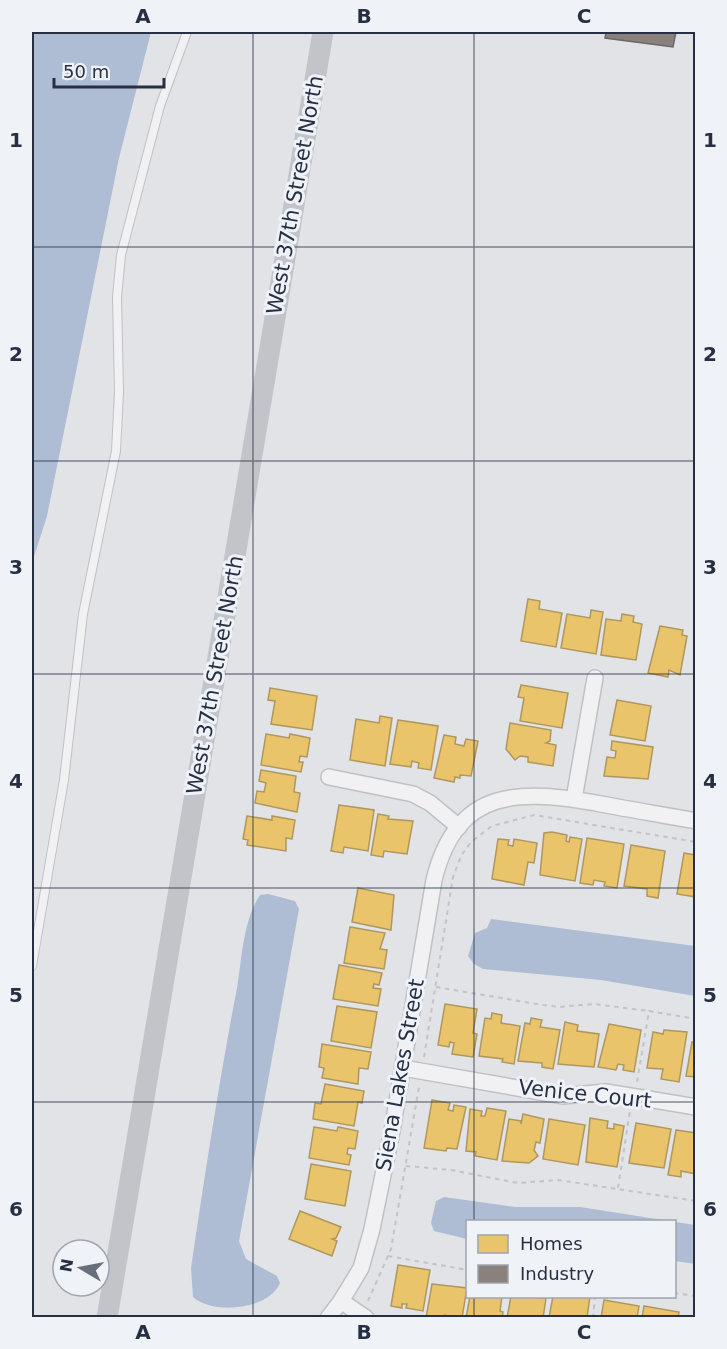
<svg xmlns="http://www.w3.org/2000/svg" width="727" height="1349" font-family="'DejaVu Sans',sans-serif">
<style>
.water{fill:#aebdd4}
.homes{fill:#e9c46a;stroke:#af975e;stroke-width:1.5}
.industry{fill:#8a817c;stroke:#6c686b;stroke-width:1.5}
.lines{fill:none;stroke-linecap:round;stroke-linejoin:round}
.lane-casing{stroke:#bfc1c5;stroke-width:10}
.street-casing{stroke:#bfc1c5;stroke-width:18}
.path{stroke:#c2c4c8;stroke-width:2;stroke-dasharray:4.5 4.5;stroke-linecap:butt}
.lane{stroke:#f1f1f3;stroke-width:8}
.street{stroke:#f1f1f3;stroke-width:15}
.secondary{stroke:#c2c4c9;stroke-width:21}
.grid{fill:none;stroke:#272f42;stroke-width:1.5;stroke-opacity:0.55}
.labels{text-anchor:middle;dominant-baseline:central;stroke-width:6;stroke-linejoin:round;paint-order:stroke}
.street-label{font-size:21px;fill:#272f42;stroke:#eff2f7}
.neatline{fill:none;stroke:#272f42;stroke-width:2}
.grid-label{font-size:20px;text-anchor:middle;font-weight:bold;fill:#272f42}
</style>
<rect width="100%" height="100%" fill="#e1e3e7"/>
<g class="water">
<path d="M32,32H151L119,158L47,516L32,563Z"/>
<path d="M268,894L295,901L299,909L239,1241L246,1259L277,1276L280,1283C269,1310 213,1315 193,1297L191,1268C205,1174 219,1081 237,988C242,959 243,920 260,895Z"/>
<path d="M491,919L695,946V996L601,980L483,969L474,964L468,956L475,933L487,928Z"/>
<path d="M444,1197L515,1207H580L695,1225V1264L675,1261L674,1222H468L467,1239L434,1231L431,1223L436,1201Z"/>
</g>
<g class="homes">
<path d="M528,599L540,601L539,609L562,613L556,647L521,641Z"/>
<path d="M591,610L603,612L596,654L561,648L567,614L590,618Z"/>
<path d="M622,614L634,616L633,622L642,624L636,660L601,655L606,619L621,621Z"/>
<path d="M660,626L683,630L682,635L687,636L680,675L669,670L668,677L648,673Z"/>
<path d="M521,685L568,693L562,728L520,721L524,698L518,697Z"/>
<path d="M270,688L317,696L312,730L271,724L275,701L268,700Z"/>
<path d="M617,700L651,706L645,741L610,735Z"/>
<path d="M380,716L392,718L385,766L350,760L356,719L379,723Z"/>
<path d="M398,720L438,726L431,770L418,768L419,763L412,761L411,767L390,764Z"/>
<path d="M510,723L551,730L550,741L546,743L556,745L553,766L528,762V757L520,756L515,760L506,749Z"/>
<path d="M266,734L289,738L290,734L310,738L307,757L300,756L299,762H303L301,772L261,765Z"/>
<path d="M444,735L456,737L455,744L464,746L466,739L478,741L471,776L460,775V778L455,777L454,782L434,778Z"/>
<path d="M612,741L653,747L648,779L604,776L607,757L615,758L616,751L611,750Z"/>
<path d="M261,770L296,776L294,792L300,793L297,812L255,803L257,791L264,792L266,783L259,781Z"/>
<path d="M339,805L374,810L368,851L344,847L343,853L331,851Z"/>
<path d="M378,814L389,816L388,819L413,821L407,854L384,851L383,857L371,855Z"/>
<path d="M247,816L272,820V816L295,820L292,839L286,838V851L247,845L248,840L243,839Z"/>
<path d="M552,832L567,835L566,841L569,842L570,837L582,839L575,881L540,875L544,833Z"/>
<path d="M587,838L624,844L617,888L604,886L605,882L594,880L593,885L580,883Z"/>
<path d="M498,839L509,840L508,845L513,846L514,839L537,843L534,863L528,862L524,885L492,879Z"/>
<path d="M631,845L665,851L658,898L647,896V889L624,886Z"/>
<path d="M684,853L695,855L696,897L677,894Z"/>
<path d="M358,888L394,895L391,930L352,922Z"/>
<path d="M350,927L385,933L380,949L387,950L384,969L344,963Z"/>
<path d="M339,965L382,973L379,985L374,984L373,988L381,989L378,1006L333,999Z"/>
<path d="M445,1004L477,1009L473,1033L477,1034L473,1057L452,1054L454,1043L450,1042L449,1047L438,1045Z"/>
<path d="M337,1006L377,1012L371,1048L331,1041Z"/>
<path d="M492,1013L502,1015L501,1023L520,1026L514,1064L502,1062L503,1059L479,1056L485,1018L491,1019Z"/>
<path d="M531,1018L542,1020L540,1027L560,1030L553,1069L542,1067V1063L518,1061L525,1023L530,1024Z"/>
<path d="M565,1022L578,1025L577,1031L599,1034L594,1067L558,1064Z"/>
<path d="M609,1024L641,1030L634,1072L623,1070L624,1065L618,1064L616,1070L598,1067Z"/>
<path d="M664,1030L687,1032L679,1082L661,1079L663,1069L647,1068L653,1032L663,1034Z"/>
<path d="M692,1042L696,1043V1077L686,1076Z"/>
<path d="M322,1044L371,1052L368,1069L359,1068L358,1084L322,1078L324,1068L319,1067Z"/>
<path d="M325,1084L364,1091L362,1103L358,1102L354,1126L313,1119L315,1103L321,1104Z"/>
<path d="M432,1100L450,1103L448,1110L453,1111L454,1105L466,1107L457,1149L447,1148L446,1151L424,1148Z"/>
<path d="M487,1108L506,1111L497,1160L475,1156L476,1152L466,1151L470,1109L482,1111L481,1116H485Z"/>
<path d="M523,1114L544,1119L540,1143L536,1142L534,1150L538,1156L529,1163L502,1161L509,1119L521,1121V1124Z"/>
<path d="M590,1118L608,1121L607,1128L614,1129V1124L624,1126L617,1167L586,1162Z"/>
<path d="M549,1119L585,1125L578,1165L543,1159Z"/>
<path d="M636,1123L671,1129L664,1168L629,1163Z"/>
<path d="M314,1127L337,1131L338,1127L358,1131L355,1149L348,1148L347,1154L351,1155L349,1165L309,1158Z"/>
<path d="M676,1130L696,1133V1174L681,1171V1177L668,1175Z"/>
<path d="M311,1164L351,1171L345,1206L305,1199Z"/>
<path d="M300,1211L341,1227L336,1238L332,1239L337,1241L332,1256L289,1239Z"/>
<path d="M398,1265L430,1270L423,1311L406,1308L407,1304H402V1308L391,1306Z"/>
<path d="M432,1284L467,1288L462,1318L444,1315L443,1318H426Z"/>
<path d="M470,1296H502L500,1311L503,1312L502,1318H466Z"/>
<path d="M511,1296L546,1298L543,1318H507Z"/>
<path d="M553,1296H590L587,1318H549Z"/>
<path d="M604,1300L639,1306L637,1318H601Z"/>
<path d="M644,1306L679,1312L678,1318H642Z"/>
</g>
<path class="industry" d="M606,32H676L673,47L605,38Z"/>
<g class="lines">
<defs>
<path id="lane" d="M32,966L64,780L83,614L116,451L119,392L117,297L121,255L160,106L187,32"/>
<g id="street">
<path d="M329,777L413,794L430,803L459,827"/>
<path d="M574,799L595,678"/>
<path d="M403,1068L563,1096L606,1092L696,1107"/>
<path d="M341,1301L366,1318"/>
<path d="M328,1318L341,1301L361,1268L372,1229L392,1131L434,880C457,785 522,790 601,804C632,810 664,815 696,821"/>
</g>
</defs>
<use href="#lane" class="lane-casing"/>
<use href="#street" class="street-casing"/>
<g class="path">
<path d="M436,987L543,1005L559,1007L594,1004L649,1011"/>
<path d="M424,1057L453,877L461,856L471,842L492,826L534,815L696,842"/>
<path d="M637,1082L649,1011L696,1019"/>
<path d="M406,1166L451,1170L518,1183L558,1180L696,1201"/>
<path d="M618,1188L630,1111"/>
<path d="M388,1256L468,1270"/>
<path d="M674,1293L696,1296"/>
<path d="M368,1301L391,1249L419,1087"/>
<path d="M593,1318L595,1296"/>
</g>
<use href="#lane" class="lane"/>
<use href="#street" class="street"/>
<path class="secondary" d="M107,1318L323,32"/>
</g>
<path class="grid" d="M253,32V1318M474,32V1222M32,247H696M32,461H696M32,674H696M32,888H696M32,1102H696M474,1296V1318"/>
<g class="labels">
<g class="street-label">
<text transform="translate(295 195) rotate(-80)">West 37th Street North</text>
<text transform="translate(215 675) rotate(-80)">West 37th Street North</text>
<text transform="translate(400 1075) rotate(-80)">Siena Lakes Street</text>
<text transform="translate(585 1094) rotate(6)">Venice Court</text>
</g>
</g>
<rect width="727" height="1349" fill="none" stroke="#eff2f7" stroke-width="66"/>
<rect x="466" y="1220" width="210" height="78" fill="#eff2f7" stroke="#9fa4af" stroke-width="1.5"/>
<rect x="478" y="1235" width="30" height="18" fill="#e9c46a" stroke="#9fa4af" stroke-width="1.5"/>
<text x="520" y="1250" font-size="18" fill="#272f42">Homes</text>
<rect x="478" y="1265" width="30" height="18" fill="#8a817c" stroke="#9fa4af" stroke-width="1.5"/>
<text x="520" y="1280" font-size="18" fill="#272f42">Industry</text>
<g transform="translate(81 1268) rotate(280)"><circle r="28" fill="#eff2f7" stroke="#9fa4af" stroke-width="1.5"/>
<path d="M0-4.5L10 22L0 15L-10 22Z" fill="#686e7c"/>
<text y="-9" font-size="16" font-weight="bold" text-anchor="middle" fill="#272f42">N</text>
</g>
<path d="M54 78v9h110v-9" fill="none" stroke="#272f42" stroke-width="3"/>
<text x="63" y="78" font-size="18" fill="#272f42" stroke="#eff2f7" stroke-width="4.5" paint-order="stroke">50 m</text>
<rect x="33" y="33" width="661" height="1283" class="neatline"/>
<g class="grid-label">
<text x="143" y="23">A</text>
<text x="364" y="23">B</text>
<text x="584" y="23">C</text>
<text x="16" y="147">1</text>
<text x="710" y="147">1</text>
<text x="16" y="361">2</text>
<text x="710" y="361">2</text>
<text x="16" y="574">3</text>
<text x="710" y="574">3</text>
<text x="16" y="788">4</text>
<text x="710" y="788">4</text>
<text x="16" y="1002">5</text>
<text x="710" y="1002">5</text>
<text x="16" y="1216">6</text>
<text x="710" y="1216">6</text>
<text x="143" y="1339">A</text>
<text x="364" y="1339">B</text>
<text x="584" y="1339">C</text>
</g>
</svg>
